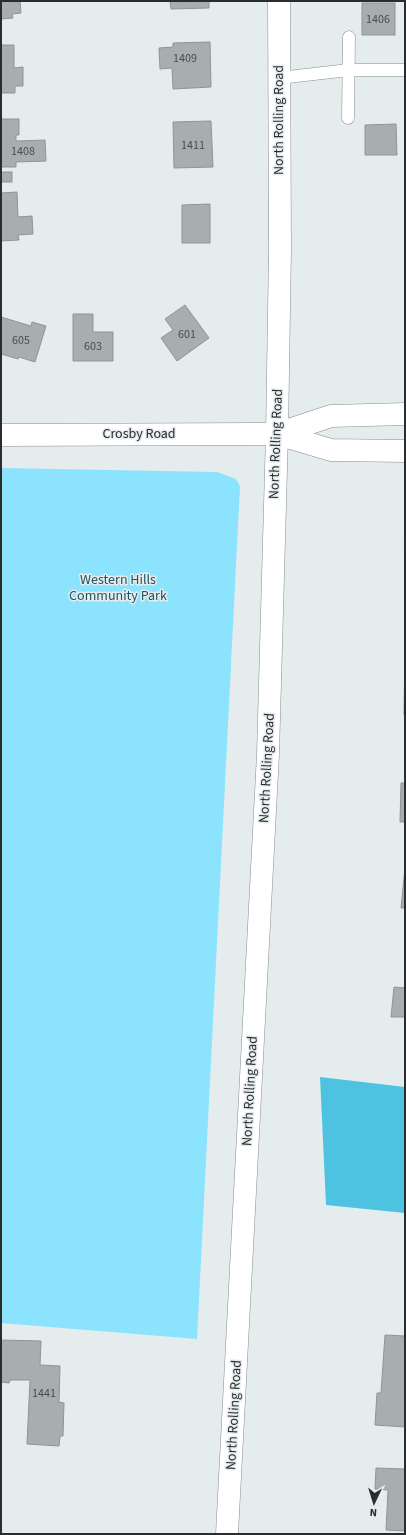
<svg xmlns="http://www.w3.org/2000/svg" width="406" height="1535" font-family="'Source Sans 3',sans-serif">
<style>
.green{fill:#8ce3fd}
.forest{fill:#4ec2e1}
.building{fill:#a8aeb0;stroke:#8f9597}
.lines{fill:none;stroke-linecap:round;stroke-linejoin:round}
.service-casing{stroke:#878d8f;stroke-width:13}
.tertiary-casing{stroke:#878d8f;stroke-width:23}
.secondary-casing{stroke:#878d8f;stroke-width:23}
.primary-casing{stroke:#878d8f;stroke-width:23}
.path{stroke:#919698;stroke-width:2.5;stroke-dasharray:1 3;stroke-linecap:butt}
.service{stroke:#fff;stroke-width:12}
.tertiary{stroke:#fff;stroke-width:22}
.secondary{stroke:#fff;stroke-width:22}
.primary{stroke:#fff;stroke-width:22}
.labels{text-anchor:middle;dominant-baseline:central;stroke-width:3;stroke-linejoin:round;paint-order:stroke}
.number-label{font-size:12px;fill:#4a4c4e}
.street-label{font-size:14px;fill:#2a2c2d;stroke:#e5ecee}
.park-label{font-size:14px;fill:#225360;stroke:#e5ecee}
</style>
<rect width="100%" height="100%" fill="#e5ecee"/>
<path class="green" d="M1,468L217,472L236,479L240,486L197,1339L1,1323Z"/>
<path class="forest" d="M320,1077L405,1087V1213L326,1205Z"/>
<g class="building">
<path d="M1,1H20L21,13L12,14L13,18L1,19Z"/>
<path d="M170,1H209V8L171,9Z"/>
<rect x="362" y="3" width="33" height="32"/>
<path d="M210,42L211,87L173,89L172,68L160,69L159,48L173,47V43Z"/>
<path d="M1,45H14V68L23,67V86H15V93H1Z"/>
<path d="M1,119H19V135H16V141L45,140L46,161L16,162V167H1Z"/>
<path d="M211,121L213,167L174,168L173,122Z"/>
<path d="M396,124L397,155H365V125Z"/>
<rect x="1" y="172" width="11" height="10"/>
<path d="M17,192L18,217L32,216L33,234L18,235L19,240L1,241V193Z"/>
<path d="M210,204V243H182V205Z"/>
<path d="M185,305L209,338L177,361L161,338L173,330L165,319Z"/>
<path d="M73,314H93V332H113V361H73Z"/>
<path d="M1,317L31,326L32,322L46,326L35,362L19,357L18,359L1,354Z"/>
<path d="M405,650V715H404Z"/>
<path d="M401,783H405V822H400Z"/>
<path d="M405,868V908H401Z"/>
<path d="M394,987L405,988V1017H391Z"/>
<path d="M385,1335L405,1336V1427L375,1425L377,1393H381Z"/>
<path d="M1,1340L41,1341L40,1365L60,1366L59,1402L64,1403L63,1436H60L59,1446L27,1444L30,1380H10L9,1383L1,1382Z"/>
<path d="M376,1468L405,1469V1531L386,1530L388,1490L375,1489Z"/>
</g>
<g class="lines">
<defs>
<g id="service">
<path d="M279,78L349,70H405"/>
<path d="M348,118L349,37"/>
</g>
<g id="tertiary">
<path d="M277,434L331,416L405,414"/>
<path d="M277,434L331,450L405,451"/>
</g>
<path id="secondary" d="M1,435L277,434"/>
<path id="primary" d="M227,1534L268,754L277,434L280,250L279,1"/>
</defs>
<use href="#service" class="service-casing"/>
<use href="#tertiary" class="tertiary-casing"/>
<use href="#secondary" class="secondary-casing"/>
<use href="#primary" class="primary-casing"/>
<path class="path" d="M405,541V547"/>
<use href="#service" class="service"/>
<use href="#tertiary" class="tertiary"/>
<use href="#secondary" class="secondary"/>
<use href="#primary" class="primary"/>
</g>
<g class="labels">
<g class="number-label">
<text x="378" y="19">1406</text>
<text x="185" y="58">1409</text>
<text x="193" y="145">1411</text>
<text x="23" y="151">1408</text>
<text x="187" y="334">601</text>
<text x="21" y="340">605</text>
<text x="93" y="346">603</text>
<text x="44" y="1393">1441</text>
</g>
<g class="street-label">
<text transform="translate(279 120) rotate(-90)">North Rolling Road</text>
<text x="139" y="434">Crosby Road</text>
<text transform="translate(276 444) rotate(-88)">North Rolling Road</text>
<text transform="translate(267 768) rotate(-87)">North Rolling Road</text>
<text transform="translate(250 1091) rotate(-87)">North Rolling Road</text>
<text transform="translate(234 1415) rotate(-87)">North Rolling Road</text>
</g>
<g class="park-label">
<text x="118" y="580">Western Hills<tspan x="118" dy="16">Community Park</tspan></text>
</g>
</g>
<rect width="406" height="1535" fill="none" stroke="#2a2c2d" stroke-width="4"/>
<g transform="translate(374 1503) rotate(184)" stroke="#e5ecee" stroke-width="3" paint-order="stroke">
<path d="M0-3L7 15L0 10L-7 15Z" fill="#2a2c2d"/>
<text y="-6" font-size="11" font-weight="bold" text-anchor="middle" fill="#2a2c2d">N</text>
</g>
</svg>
